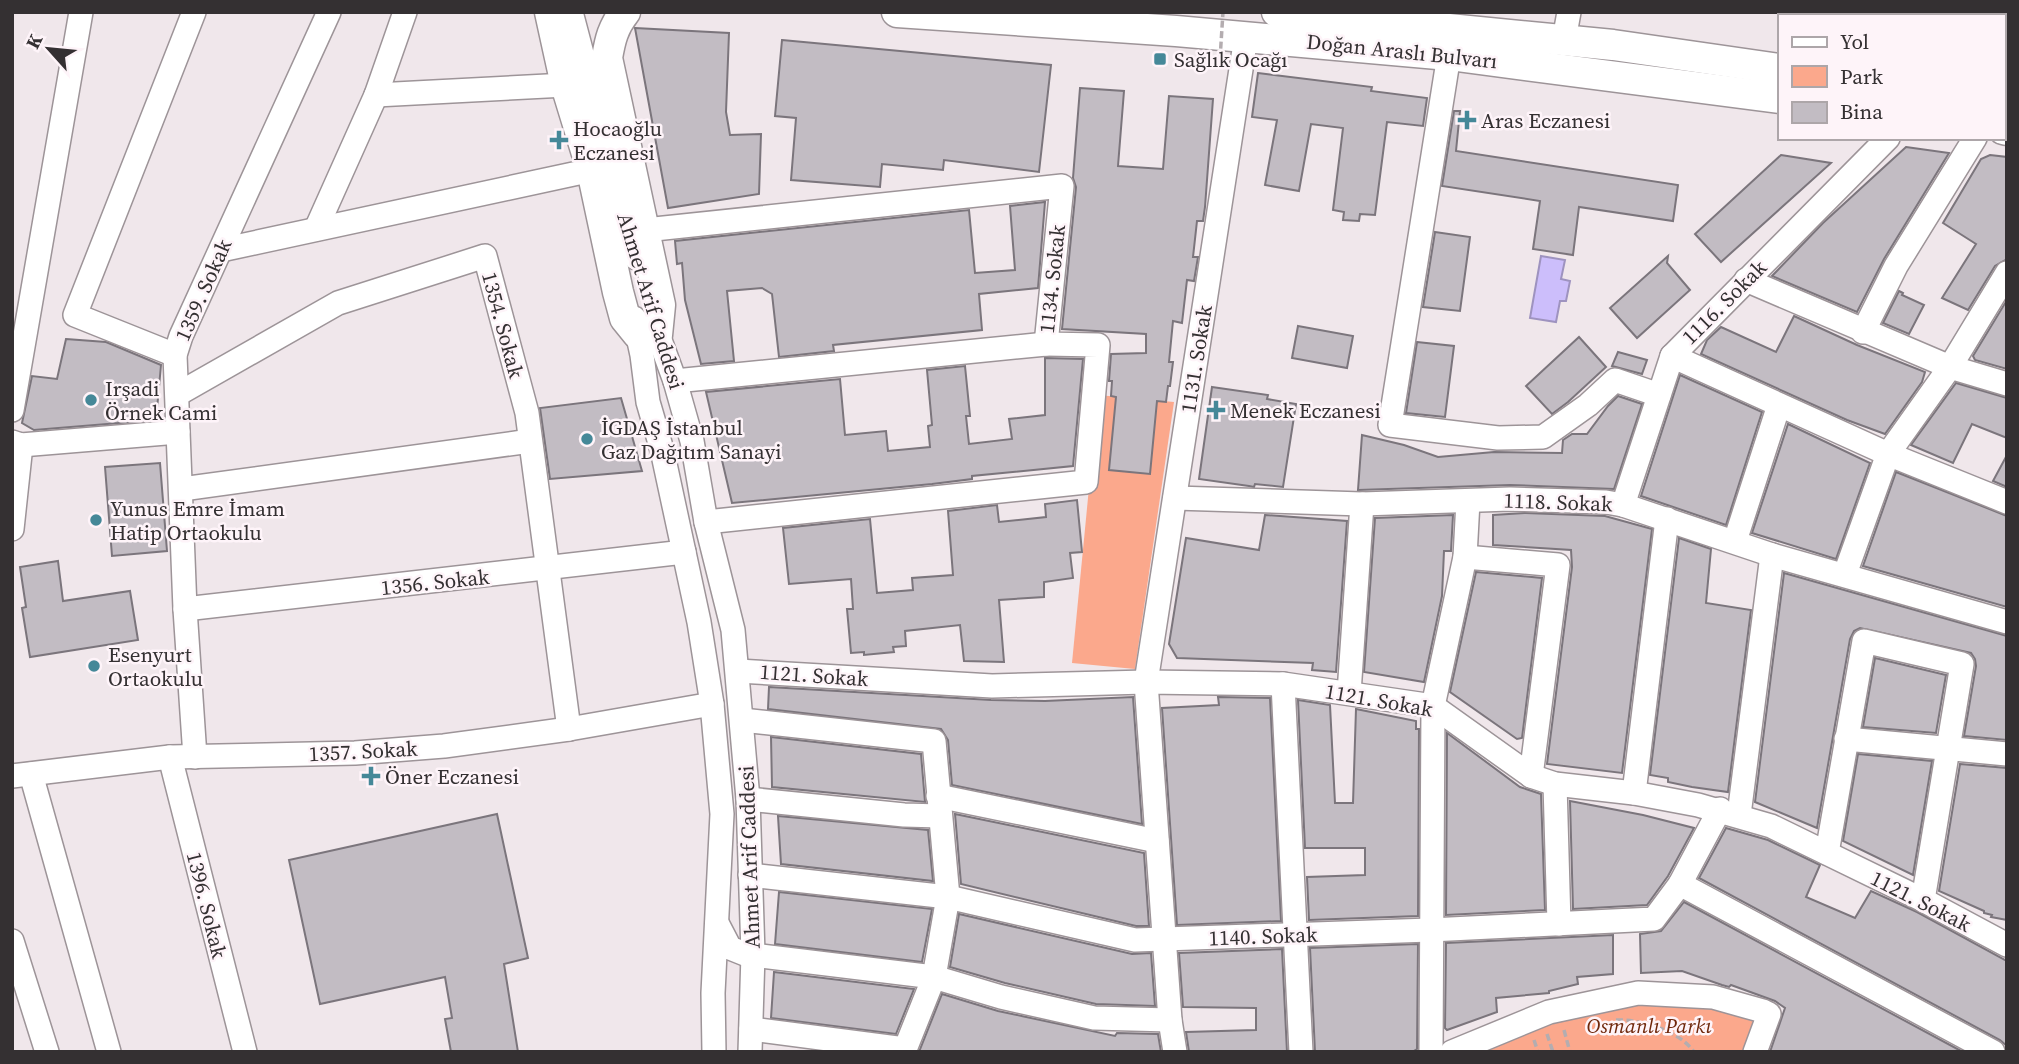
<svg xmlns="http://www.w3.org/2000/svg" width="2019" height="1064" font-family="'Source Serif 4',serif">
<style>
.green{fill:#fba88c}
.water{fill:#ccbefb;stroke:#9e93bf;stroke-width:2}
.building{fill:#c2bcc3;stroke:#7b757c;stroke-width:2}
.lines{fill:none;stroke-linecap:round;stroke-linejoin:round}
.minor-casing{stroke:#9d9498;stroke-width:26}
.major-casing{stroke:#9d9498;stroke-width:33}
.path{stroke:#b4adb0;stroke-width:3.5;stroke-dasharray:7 3.5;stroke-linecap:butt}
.minor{stroke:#fff;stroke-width:23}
.major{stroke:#fff;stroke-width:30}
.path-bridge{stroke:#b4adb0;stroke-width:3.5;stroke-dasharray:7 3.5;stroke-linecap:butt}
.poi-dot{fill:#458898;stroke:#fef4f9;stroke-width:2.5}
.labels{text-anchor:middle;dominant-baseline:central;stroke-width:5;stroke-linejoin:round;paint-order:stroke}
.street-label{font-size:21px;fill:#343032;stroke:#fef4f9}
.poi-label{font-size:21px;fill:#343032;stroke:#fef4f9;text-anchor:start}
.park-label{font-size:21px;font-style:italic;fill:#70280c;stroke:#fef4f9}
</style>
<rect width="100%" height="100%" fill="#f0e7eb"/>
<g class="green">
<path d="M1098,395L1174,402L1135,669L1072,663Z"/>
<path d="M1643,996L1722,1008L1755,1017L1742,1052H1481L1570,1012Z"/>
</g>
<path class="water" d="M1541,256L1565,260L1561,279L1570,281L1566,301H1560L1556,322L1530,318Z"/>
<g class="building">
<path d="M635,28L729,33L726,112L730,135L761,134L759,194L668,208Z"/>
<path d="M782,40L1051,65L1039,172L944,160L943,170L882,164L880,187L791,180L796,118L775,116Z"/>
<path d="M1258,73L1372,87L1371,91L1427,98L1423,126L1387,122L1375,215L1360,214L1359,221L1343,220L1344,212L1333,210L1343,128L1311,124L1299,191L1265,185L1277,120L1252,117Z"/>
<path d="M1080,88L1124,91L1118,166L1163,169L1169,96L1213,99L1205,207L1203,221H1197L1193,257H1198L1194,281L1187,280L1182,323L1173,321L1169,362H1173L1170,386H1168L1166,402L1157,401L1150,474L1109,470L1116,397L1111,396L1112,381H1109L1111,354L1146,353V334L1062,329L1076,187L1073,178Z"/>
<path d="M1454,111H1460L1456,151L1678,185L1673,221L1579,207L1573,255L1533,249L1540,201L1442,186Z"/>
<path d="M1906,147L1949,153L1884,259L1857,312L1772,276L1823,223Z"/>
<path d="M1781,155L1831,163L1721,262L1695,234Z"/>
<path d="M1990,155L2007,157V259L1995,266L1968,310L1942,298L1976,244L1943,223L1981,159Z"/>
<path d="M1045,202L1038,288L979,294L982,330L833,345L834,351L779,357L772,294L762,288L727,291L734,361L701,364L685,300L682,263L677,264L675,241L969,210L975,273L1015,270L1010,206Z"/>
<path d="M1435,232L1470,237L1460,311L1423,307Z"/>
<path d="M1668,256L1667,263L1690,290L1637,338L1610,308Z"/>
<path d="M1899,291L1903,293L1902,295L1924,305L1909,334L1883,323Z"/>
<path d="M2007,300V369L1975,360L1973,356Z"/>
<path d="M1794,316L1857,345L1925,372L1922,382L1885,434L1847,420L1701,354L1707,340L1721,327L1776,352Z"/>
<path d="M1298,326L1353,336L1347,368L1292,358Z"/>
<path d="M1579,337L1606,367L1568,402L1552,414L1526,386Z"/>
<path d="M66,339L106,342L161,365L156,420L34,430L22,423L32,376L57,379Z"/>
<path d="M1417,342L1454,346L1445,417L1406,413Z"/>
<path d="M1618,352L1647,360L1642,374L1612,366Z"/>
<path d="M1045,358L1083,359L1073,466L972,476V479L932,484L732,503L706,392L840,379L845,435L886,431L888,451L930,447L928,426L932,425L927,370L965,366L970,416H966L969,444L1012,439L1009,419L1045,415Z"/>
<path d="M1680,375L1762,412L1726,525L1641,496Z"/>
<path d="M1956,383L2007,398V438L1972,424L1953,463L1911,445Z"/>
<path d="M1212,387L1268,395L1267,399L1296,404L1283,487L1255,484L1254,487L1249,486L1199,479Z"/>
<path d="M1618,396L1642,404L1614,489L1510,485L1358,490L1362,435L1404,445L1438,457L1494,452L1562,453L1563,440L1572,434H1587L1608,406Z"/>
<path d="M621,398L642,471L550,479L540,408Z"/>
<path d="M1788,424L1870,463L1836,559L1752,533Z"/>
<path d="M2007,455V487L1993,481Z"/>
<path d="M160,463L167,551L112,556L105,467Z"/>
<path d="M1896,472L2007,516V607L1863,566Z"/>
<path d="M1077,500L1082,552L1070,553L1073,578L1044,582V597L999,600L1004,662L964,661L960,625L905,631L906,646L893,647L894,652L864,655V652L851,653L847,609H853L851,579L789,584L783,528L870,519L877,593L913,590L912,578L953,575L948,511L997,505L999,522L1046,517L1045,504Z"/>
<path d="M1525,513L1605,516L1652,529L1622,773L1547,764L1572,567L1571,550L1493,545V515Z"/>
<path d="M1265,515L1347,521L1336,672L1312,670L1313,663L1177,658L1169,644L1186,538L1259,550Z"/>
<path d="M1453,515L1451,551H1444L1442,596L1424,682L1364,672L1375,518Z"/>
<path d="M1679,538L1711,549L1706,603L1751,610L1728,792L1692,787L1668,782V778L1650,775Z"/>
<path d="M58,561L63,601L130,591L138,640L30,657L22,608L26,607L20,567Z"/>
<path d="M1476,572L1542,578L1522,738L1517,739L1450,692Z"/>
<path d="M1784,573L2007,636V740L1964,736L1976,666L1975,659L1971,653L1860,628L1854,631L1850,639L1817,828L1755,802Z"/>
<path d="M1875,658L1946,675L1936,733L1863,727Z"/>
<path d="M769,687L991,700L1045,701L1133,697L1142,824L952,785L948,740L941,729L768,709Z"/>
<path d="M1218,697L1270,698L1281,921L1177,925L1162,708L1219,705Z"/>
<path d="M1298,700L1330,705L1335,803H1353L1356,709L1416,721V729H1419L1418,916L1309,920L1307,877L1365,875V848H1305Z"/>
<path d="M1447,733L1520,787L1541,794L1545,910L1446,915Z"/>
<path d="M771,737L921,754L925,802L772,787Z"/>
<path d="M1858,754L1932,761L1913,875L1843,841Z"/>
<path d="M1960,764L2007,768V920L1991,917L1992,915L1984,913V911L1939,891Z"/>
<path d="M1570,801L1643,815L1694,828L1668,876L1647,905L1573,909Z"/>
<path d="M497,814L528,958L504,964L518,1052H451L445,1019L452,1018L445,977L320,1004L289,860Z"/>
<path d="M955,814L1144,853L1149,926H1136L961,884Z"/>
<path d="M778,816L928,830L933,881L781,864Z"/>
<path d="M1726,828L1768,840L1820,865L1806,897L1855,918L1871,891L1917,912L2007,961V1046L2000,1040L1699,878Z"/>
<path d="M779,892L932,909L922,962L775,944Z"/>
<path d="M1684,902L1963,1052H1770L1785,1008L1775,1001L1731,985L1729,987L1722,985L1682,971L1641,973L1640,934L1661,931Z"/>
<path d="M959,914L1132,954L1151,953L1155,1006L1096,1004L1005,983L950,967Z"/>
<path d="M1613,935V974L1577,977L1578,984L1549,991V993L1496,998L1497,1012L1447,1030L1445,1028L1446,943Z"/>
<path d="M1418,944L1417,1049L1412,1052H1315L1310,948Z"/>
<path d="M1282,949L1287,1052H1189L1186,1032L1256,1030V1008L1183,1007L1179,953Z"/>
<path d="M774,972L914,989L896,1034L771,1018Z"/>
<path d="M942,994L998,1011L1115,1036L1117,1033L1158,1034L1161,1052H919Z"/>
</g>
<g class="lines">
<defs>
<g id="minor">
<path d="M571,12L636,258"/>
<path d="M1952,12L1958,16"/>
<path d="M1977,16L1978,12"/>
<path d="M1564,40L1569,12"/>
<path d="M2003,46L2007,49"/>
<path d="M1449,55L1390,425L1498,438L1543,437L1588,405L1615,380L1659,395"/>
<path d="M376,95L566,85"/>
<path d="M316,229L376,95L405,12"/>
<path d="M645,230L1062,186L1046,344L1098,345L1086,482L706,522"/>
<path d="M221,250L592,170"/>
<path d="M1746,280L1950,367L2007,384"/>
<path d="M634,318L642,355L648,402L662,450L699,622L712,704L722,814L713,993L714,1052"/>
<path d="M653,321L675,381L692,441L706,522L733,630L748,799L753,954L750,1052"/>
<path d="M1863,332L1896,266L1975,138"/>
<path d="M175,355L75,315L194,12"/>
<path d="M1672,356L1888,454L2007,502"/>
<path d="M675,381L1046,344"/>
<path d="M178,394L338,303L485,256L527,413L569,729"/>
<path d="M12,410L81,12"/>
<path d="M12,442L21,445L178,432"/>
<path d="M182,489L530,441"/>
<path d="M1175,498L1362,504L1510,499L1606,502L1623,505L1772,555L2007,622"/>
<path d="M1623,505L1672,356L1888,138"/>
<path d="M12,529L21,445"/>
<path d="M1735,541L1779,405"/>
<path d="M1465,557L1558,565L1531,776"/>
<path d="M1845,574L1888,454L1950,367L2007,273"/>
<path d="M185,609L684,552"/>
<path d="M738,671L992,686L1146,682L1283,684L1433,706L1531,776L1555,784L1634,793L1698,805L1771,826L1923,900L2007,945"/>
<path d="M1283,684L1301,1052"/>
<path d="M1349,693L1362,504"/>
<path d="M742,720L934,741L948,897L934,977L904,1052"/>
<path d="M1846,739L2007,754"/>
<path d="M170,757L245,1052"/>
<path d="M195,757L185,609L175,355L181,336L329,12"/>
<path d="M31,774L109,1052"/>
<path d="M12,776L170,757L355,753L444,746L569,729L712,704"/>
<path d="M1555,784L1559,924"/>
<path d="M1634,793L1667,519"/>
<path d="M938,796L1157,841"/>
<path d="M748,799L904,815L940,816"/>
<path d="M1739,815L1772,555"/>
<path d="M1827,853L1864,641L1962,664L1923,900"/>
<path d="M750,875L948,897L1135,940L1430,930L1654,919L1680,884L1720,809"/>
<path d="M1680,884L1993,1052"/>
<path d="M717,923L730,948L745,954L934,977L1001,997L1094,1018L1170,1020"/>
<path d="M12,941L47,1052"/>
<path d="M751,1029L905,1049"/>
<path d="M1175,1052L1170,1020L1146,682L1246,37"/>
<path d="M1431,1052L1433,706L1465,557L1468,501"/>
<path d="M1452,1052L1549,1012L1638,993L1713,997L1763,1011L1769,1014L1755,1052"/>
</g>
<g id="major">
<path d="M550,12L566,85L592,170L618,292L625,318L638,334"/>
<path d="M625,12C613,27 610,40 607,58L660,305L657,335"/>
<path d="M897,12L1176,31L1449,55L1779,98"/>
<path d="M1277,12L1613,45L1779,69"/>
<path d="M2003,106H2007"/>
<path d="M2003,129L2007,130"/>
</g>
</defs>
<use href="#minor" class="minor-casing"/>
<use href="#major" class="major-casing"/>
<g class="path">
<path d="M1616,1020C1640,1019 1680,1031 1694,1052"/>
<path d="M1564,1030L1570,1052"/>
<path d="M1547,1034L1553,1052"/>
<path d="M1534,1040L1538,1052"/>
</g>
<use href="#minor" class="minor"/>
<use href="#major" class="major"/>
<path class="path-bridge" d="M1220,59L1223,12"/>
</g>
<g class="poi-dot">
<rect x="1153" y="52" width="14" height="14" rx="3.5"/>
<path d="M1463.5 109.5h7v7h7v7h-7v7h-7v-7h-7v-7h7z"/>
<path d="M555.5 129.5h7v7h7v7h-7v7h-7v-7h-7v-7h7z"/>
<circle cx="91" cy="400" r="7"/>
<path d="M1212.5 399.5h7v7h7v7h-7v7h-7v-7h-7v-7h7z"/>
<circle cx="587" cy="439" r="7"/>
<circle cx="96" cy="520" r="7"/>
<circle cx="94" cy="666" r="7"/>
<path d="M367.5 765.5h7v7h7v7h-7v7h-7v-7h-7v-7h7z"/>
</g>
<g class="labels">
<g class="street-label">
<text transform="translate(1402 51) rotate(6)">Doğan Araslı Bulvarı</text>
<text transform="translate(1052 279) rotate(-84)">1134. Sokak</text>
<text transform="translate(203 290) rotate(-66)">1359. Sokak</text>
<text transform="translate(651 301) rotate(73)">Ahmet Arif Caddesi</text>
<text transform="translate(1724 302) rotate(-45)">1116. Sokak</text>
<text transform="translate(503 325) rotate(75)">1354. Sokak</text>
<text transform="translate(1196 359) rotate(-81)">1131. Sokak</text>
<text transform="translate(1558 502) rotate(2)">1118. Sokak</text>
<text transform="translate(435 582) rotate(-6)">1356. Sokak</text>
<text transform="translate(814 675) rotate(4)">1121. Sokak</text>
<text transform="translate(1379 700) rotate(10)">1121. Sokak</text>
<text transform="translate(363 751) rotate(-3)">1357. Sokak</text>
<text transform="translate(749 857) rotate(-92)">Ahmet Arif Caddesi</text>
<text transform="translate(1921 901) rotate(27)">1121. Sokak</text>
<text transform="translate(207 905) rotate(76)">1396. Sokak</text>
<text transform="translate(1263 936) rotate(-2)">1140. Sokak</text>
</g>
<g class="poi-label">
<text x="1174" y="59">Sağlık Ocağı</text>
<text x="1481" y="120">Aras Eczanesi</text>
<text x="573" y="128">Hocaoğlu<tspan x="573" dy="24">Eczanesi</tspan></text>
<text x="105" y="388">Irşadi<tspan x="105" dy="24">Örnek Cami</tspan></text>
<text x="1230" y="410">Menek Eczanesi</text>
<text x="601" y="427">İGDAŞ İstanbul<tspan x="601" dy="24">Gaz Dağıtım Sanayi</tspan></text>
<text x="110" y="508">Yunus Emre İmam<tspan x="110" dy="24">Hatip Ortaokulu</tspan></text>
<text x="108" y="654">Esenyurt<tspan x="108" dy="24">Ortaokulu</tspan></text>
<text x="385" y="776">Öner Eczanesi</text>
</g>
<g class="park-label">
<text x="1649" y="1025">Osmanlı Parkı</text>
</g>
</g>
<rect width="2019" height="1064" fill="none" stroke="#343032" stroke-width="28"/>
<rect x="1778" y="14" width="228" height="126" fill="#fef4f9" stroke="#ada6a9" stroke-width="2"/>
<rect x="1792" y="37" width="35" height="10" fill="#ffffff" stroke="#ada6a9" stroke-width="2"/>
<text x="1840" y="49" font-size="21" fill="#343032">Yol</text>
<rect x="1792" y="66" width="35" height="21" fill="#fba88c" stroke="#ada6a9" stroke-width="2"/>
<text x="1840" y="84" font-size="21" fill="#343032">Park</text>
<rect x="1792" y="102" width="35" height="21" fill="#c2bcc3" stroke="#ada6a9" stroke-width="2"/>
<text x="1840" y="119" font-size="21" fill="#343032">Bina</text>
<g transform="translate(49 49) rotate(297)" stroke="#fef4f9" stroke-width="5" paint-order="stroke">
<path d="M0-5L12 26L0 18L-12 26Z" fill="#343032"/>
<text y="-10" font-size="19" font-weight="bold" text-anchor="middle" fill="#343032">K</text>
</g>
</svg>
